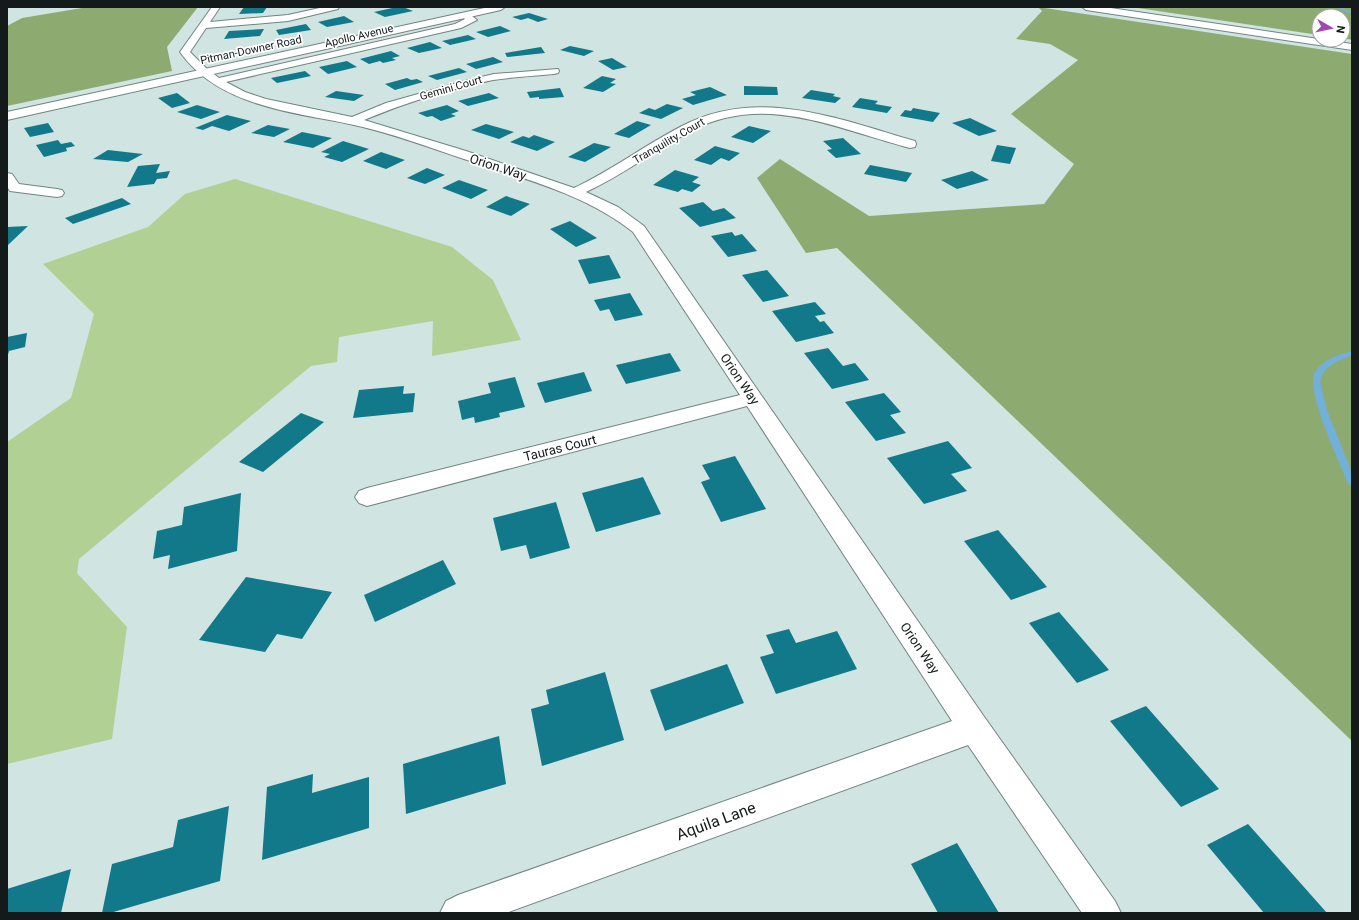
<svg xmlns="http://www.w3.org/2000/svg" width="1359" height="920" font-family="Roboto,sans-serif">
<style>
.green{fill:#b1d094}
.forest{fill:#8dab70}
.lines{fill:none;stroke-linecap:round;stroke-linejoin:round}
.stream{fill:#72b0da;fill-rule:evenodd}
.building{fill:#11798a}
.minor-casing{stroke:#728481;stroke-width:2}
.tertiary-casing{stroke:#728481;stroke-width:2}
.minor{fill:#fff;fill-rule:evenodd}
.tertiary{fill:#fff;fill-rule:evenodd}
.labels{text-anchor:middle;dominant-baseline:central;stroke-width:3.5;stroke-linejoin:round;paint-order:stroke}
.far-street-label{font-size:11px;fill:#131a19;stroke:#fff}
.street-label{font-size:13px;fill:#131a19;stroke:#fff}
.near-street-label{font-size:16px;fill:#131a19;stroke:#fff}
</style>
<rect width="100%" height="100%" fill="#d0e4e1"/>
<path class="green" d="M235,179L452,247L493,280L521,340L432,356L433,321L339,337L337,362L311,366L79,559L77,573L127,627L112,739L7,764V442L71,398L94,314L43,264L148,227L185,194Z"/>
<g class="forest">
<path d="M88,7H198L167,47L172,71L7,106V26L22,18Z"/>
<path d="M1038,7L1352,54V741L837,248L806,253L757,178L780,159L869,216L1044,204L1074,164L1011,114L1078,60L1050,44L1016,39L1042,11Z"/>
<path d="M1131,7H1352V40L1343,38V16H1319V35Z"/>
</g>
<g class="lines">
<g class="stream">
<path d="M1335,7H1340L1352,12V14Z"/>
<path d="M1352,351V355L1336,362L1327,368L1322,374L1320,382L1327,410L1352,473V486L1349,485L1348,483C1339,461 1308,396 1314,375C1318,361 1340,354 1352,351Z"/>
</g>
</g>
<g class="building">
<path d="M244,7H267L263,13L239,14Z"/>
<path d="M397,7H403L413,11L385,17L374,12Z"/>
<path d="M529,13L548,19L538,22L528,18L521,20L512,17Z"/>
<path d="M344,16L354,22L327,27L318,22Z"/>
<path d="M306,24L311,30L279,35L276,30Z"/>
<path d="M500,26L511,31L488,37L476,32Z"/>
<path d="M264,29L260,36L224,39L229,31Z"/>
<path d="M468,35L476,39L450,45L442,41Z"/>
<path d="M430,42L442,48L419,53L407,48Z"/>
<path d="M570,46L594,51L584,56L560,50Z"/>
<path d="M541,47L545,53L507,57L505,53Z"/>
<path d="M391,51L400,56L392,58L396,60L383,63L380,61L369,64L360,59Z"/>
<path d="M493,57L503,62L476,69L466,64Z"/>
<path d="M612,58L627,67L613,70L598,61Z"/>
<path d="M347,61L357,67L328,74L319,67Z"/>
<path d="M459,68L467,72L437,80L428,76Z"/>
<path d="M305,71L311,76L277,83L271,78Z"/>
<path d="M602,76L616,79L610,83L616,84L603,92L583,88Z"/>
<path d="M407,78L411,80L417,79L423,82L395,90L385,84Z"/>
<path d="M744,86L777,87L778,95H744Z"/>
<path d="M710,87L727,95L693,105L682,99L696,95L690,92Z"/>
<path d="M560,88L564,97L539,99V97L530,98L527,92Z"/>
<path d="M811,90L835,94L833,96L841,98L835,103L802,98Z"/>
<path d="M336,91L364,95L354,101L325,97Z"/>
<path d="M177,93L190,103L172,108L158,98Z"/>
<path d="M489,93L499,98L468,106L458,101Z"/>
<path d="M860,98L878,101L875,104L892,107L887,113L852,107Z"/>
<path d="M667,104L683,108L661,119L639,113L649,108L655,110Z"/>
<path d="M197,105L220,112L201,119L177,112Z"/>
<path d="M447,105L459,111L451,114L456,116L441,121L432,116L427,117L418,113Z"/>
<path d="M913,108L940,113L933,122L900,116L905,110L911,111Z"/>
<path d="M227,115L251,121L229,131L212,126L203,130L195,128Z"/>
<path d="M970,118L997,131L979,136L952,123Z"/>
<path d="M637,121L651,125L629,138L614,134Z"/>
<path d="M48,123L54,132L30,137L24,128Z"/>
<path d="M486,124L514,132L499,139L471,130Z"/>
<path d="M268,125L290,129L274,137L251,133Z"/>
<path d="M749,126L771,131L753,143L731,137Z"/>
<path d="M302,132L332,138L313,148L283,142Z"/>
<path d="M534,135L555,142L537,151L510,142L523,136L529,138Z"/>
<path d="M843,138L861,154L836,158L827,150L832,149L823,141Z"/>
<path d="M58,140L61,144L71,142L75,146L66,148L67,151L44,157L36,145Z"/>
<path d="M343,141L369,149L342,162L324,157L330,154L321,152Z"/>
<path d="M594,143L611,147L585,162L568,157Z"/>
<path d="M997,145L1016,148L1010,164L991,161Z"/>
<path d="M715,146L740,153L729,161L721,158L711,165L694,160Z"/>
<path d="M108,150L143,154L128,162L93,159Z"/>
<path d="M381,152L405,160L386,169L363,161Z"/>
<path d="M160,164L156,173L170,171L167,178L157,179L154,184L127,187L138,166Z"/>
<path d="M870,165L912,173L906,182L864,174Z"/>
<path d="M427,168L445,175L425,184L407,178Z"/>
<path d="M675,170L699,177L692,182L701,185L692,192L682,189L678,192L653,185Z"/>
<path d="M972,171L989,180L957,189L941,180Z"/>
<path d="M459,180L488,190L471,199L442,188Z"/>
<path d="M506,196L530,204L511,216L486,207Z"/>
<path d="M122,198L131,204L73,224L65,218Z"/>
<path d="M703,202L713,211L724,208L736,218L700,227L679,208Z"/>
<path d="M570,221L597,238L576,247L550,229Z"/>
<path d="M28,226L8,245H7V227Z"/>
<path d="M732,232L735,236L742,234L757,251L728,257L711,236Z"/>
<path d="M609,255L621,278L589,284L578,260Z"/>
<path d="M767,270L789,296L763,302L742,275Z"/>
<path d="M630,293L643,315L615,321L609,309L600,311L594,300Z"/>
<path d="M815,302L826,314L815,316L820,322L824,321L834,333L796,342L772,311Z"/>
<path d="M27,333L25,347L9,351L7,358V337Z"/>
<path d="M828,348L843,366L855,363L869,380L832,389L804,353Z"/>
<path d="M670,353L681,371L626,384L616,365Z"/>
<path d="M584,372L592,391L545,403L537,383Z"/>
<path d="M515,377L525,407L499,413L500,417L475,423L474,417L462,420L458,401L491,393L488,383Z"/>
<path d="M404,386L403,394L415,393L413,412L353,418L359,390Z"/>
<path d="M884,393L901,412L890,415L906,433L876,441L845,402Z"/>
<path d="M301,413L324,422L263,472L239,462Z"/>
<path d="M948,441L972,468L951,474L967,491L924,504L887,458Z"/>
<path d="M735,456L766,509L721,522L701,482L710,479L702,465Z"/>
<path d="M643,477L661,514L596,532L582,493Z"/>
<path d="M241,493L237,551L168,569L170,555L153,559L157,531L182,525L184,507Z"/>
<path d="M556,502L570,548L530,559L526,545L501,551L493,518Z"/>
<path d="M998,530L1047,587L1011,600L964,541Z"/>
<path d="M443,560L456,584L375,622L364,595Z"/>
<path d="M246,577L332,592L302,639L277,634L265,652L199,640Z"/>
<path d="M1059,612L1109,670L1077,683L1029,623Z"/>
<path d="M789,629L796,643L837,631L857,669L776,694L760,657L774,653L766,635Z"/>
<path d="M727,664L744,703L665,731L650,690Z"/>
<path d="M605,672L624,740L542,766L531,709L549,704L546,690Z"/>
<path d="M1146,706L1219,789L1181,807L1110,721Z"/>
<path d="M499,736L506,784L406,814L403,764Z"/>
<path d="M313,774L312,793L369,777V828L262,860L267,787Z"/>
<path d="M229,806L220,881L110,913H102L112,864L173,847L178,820Z"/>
<path d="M1248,824L1327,913H1264L1207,845Z"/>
<path d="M957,843L999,913H938L911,864Z"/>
<path d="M71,869L61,913H7V889Z"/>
</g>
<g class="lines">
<defs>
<g id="minor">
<path d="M212,7H220L210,22L288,15L324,7H339L338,9L288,21L206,28L190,52L206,68L219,78L455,24L465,19L461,15L462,13H468L477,20L461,28L226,82L245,92L266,99L352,117L386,103L468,80L494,74L558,69L559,71L558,73L554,74C534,76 513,77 493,80C449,89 405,103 364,120L466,151L574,188C612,170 645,145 682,126C759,86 838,119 915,141L916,144L915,147L910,148C836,129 765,92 691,131C655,150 623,175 586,192L618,207L644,226L985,718L1115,901L1121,913H1082L968,745L506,913H440L446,901L458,895L952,721L747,406L367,506L359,503L355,497L359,491L367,488L740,395L633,232C585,194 522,178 464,159C428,147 391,133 354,125C294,112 219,107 180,52Z"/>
<path d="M7,173L12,174L19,184L57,189L62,190L64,193L62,196L57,197L10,191L7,187Z"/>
</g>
<g id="tertiary">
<path d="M489,7H505L501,10L7,120V112Z"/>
<path d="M1082,7H1104L1352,44V50L1086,10Z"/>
</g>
</defs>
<use href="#minor" class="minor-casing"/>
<use href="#tertiary" class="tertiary-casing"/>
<use href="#minor" class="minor"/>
<use href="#tertiary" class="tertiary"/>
</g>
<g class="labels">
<g class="far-street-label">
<text transform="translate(359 36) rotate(-13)">Apollo Avenue</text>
<text transform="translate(251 50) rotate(-12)">Pitman-Downer Road</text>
<text transform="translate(451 88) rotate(-16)">Gemini Court</text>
<text transform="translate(669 141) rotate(-30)">Tranquility Court</text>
</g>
<g class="street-label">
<text transform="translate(498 167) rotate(18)">Orion Way</text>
<text transform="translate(740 379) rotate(56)">Orion Way</text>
<text transform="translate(560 448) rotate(-14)">Tauras Court</text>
<text transform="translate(920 648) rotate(56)">Orion Way</text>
</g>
<g class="near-street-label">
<text transform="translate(716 821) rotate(-20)">Aquila Lane</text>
</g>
</g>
<rect width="1359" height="920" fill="none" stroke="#131a19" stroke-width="16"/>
<g transform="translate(1331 28) rotate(99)"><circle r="19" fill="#ffffff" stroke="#a1a3a3"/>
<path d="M0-3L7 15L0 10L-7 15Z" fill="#a247b2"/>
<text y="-6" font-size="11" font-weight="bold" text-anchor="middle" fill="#131a19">N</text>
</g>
</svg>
